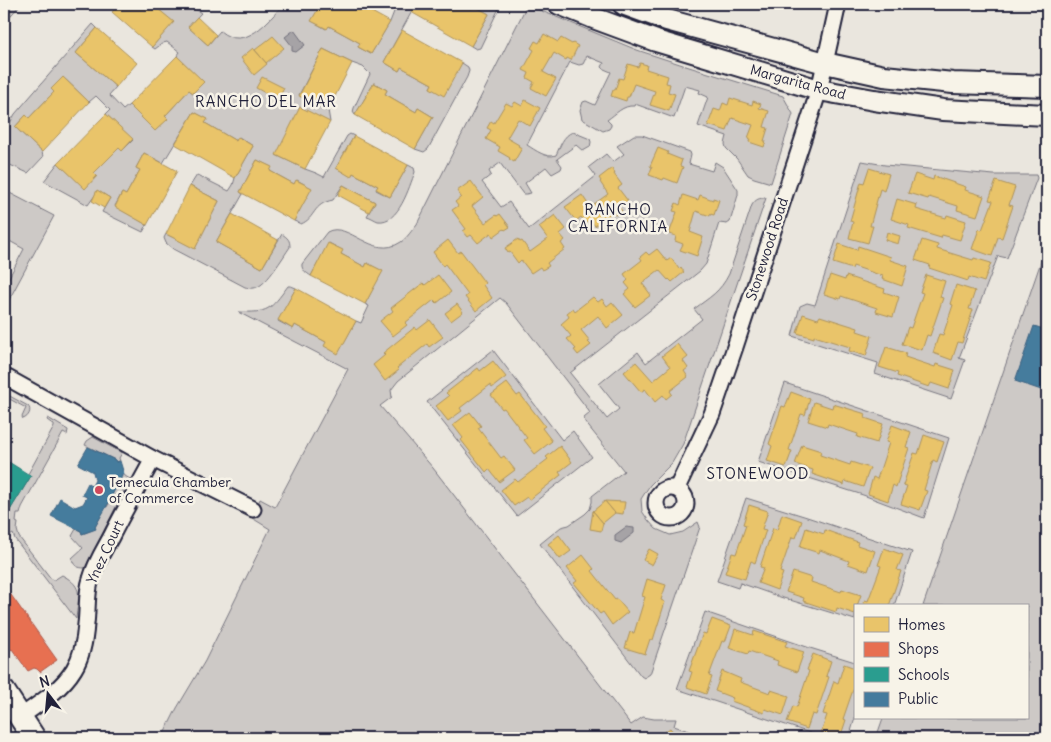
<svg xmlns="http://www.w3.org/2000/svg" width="1051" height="742" font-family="Delius,sans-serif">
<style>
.green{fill:#cdc9c6;stroke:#787680}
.water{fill:#a6a3a6;stroke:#716f7b}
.homes{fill:#e9c46a;stroke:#ad935c}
.shops{fill:#e76f51;stroke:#ac584a}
.schools{fill:#2a9d8f;stroke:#287876}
.public{fill:#457b9d;stroke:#3a6080}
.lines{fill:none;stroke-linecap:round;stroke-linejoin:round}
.street-casing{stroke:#22223b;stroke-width:19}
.secondary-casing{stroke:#22223b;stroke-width:24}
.primary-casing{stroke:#22223b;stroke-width:26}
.street{stroke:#f7f3e8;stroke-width:15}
.secondary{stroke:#f7f3e8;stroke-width:20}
.primary{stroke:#f7f3e8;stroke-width:22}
.poi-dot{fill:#d1495b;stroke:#f7f3e8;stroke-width:2}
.labels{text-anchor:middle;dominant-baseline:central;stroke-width:5;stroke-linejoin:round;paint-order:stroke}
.street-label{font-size:14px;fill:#22223b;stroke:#f7f3e8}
.poi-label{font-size:14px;fill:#22223b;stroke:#f7f3e8;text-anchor:start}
.neighbourhood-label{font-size:15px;letter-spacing:1px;fill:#22223b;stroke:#f7f3e8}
</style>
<rect width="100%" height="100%" fill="#eae6de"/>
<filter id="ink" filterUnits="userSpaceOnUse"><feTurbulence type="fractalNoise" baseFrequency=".02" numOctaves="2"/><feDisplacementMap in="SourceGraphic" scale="10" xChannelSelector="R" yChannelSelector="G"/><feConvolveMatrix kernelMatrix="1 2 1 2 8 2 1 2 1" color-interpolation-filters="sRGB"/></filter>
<g filter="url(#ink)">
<g class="green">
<path d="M4,4H21L4,23Z"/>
<path d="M152,4H188L201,13L188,27L208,45L220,31C245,52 268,21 284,4H289L293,8L298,4H321L312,21L326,29L329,26L360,43L358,47L371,54L390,22L397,4H416L384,62L399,71L401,67L432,84L430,88L462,63L468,67L469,71L467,77L428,149L424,152L415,149L433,117L418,108L416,112L385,94L387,90L374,83L355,115L353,112L354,108L370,74L363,67L352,63L323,49L299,95L328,110L330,122L276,155L305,169L316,173L324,177L347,136L350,134L354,136L336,168L351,176L353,173L378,186L376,190L390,197L408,165L414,168L415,172C409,187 399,224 378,221C375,220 371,217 367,216L375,202L343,185L333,200C312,204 316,218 301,224L294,221L311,188L297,180L294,184L270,171L271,167L257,160L240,192L243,194L216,242L262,268L282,234C288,238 290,240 290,247C283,257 267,284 257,287C253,289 249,288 245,287L173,249L166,243L164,238L166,234L195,248L219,201L190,186L197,175L229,191L233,185L235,178L253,146L239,137L236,141L205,123L207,119L194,112L163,163L144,153L136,168L140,170L126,195L122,193L115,206L147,225L143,232L102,212L110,198L98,191L88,205L44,181L58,163L85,188L97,176L94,173L119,148L122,151L133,140L106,114L110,110L96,96L89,102L63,77L51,89L54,92L29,118L26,115L15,127L42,152L43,157L28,173L10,165L4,160V134L15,114L93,24L97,28L76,53L116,87L109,95L123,110L129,105L155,131L167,119L165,116L189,90L193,93L203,82L177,56L180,52L167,42L163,43L155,49L152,47L173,22Z"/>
<path d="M462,4H501L480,48L476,49L471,46L489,14L475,6L472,9Z"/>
<path d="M527,5L637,50L689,67L783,96L793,114L771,183L754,178L748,175L737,159L726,148L725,144L727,136L698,126L708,97L699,93L700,90L685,86L674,118L635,104L634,106C623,105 616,114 607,120L611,124V126L609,129L603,131L582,119L580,110L583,102L586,101L595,105L611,72L604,69L602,67L604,63L587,56L583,64L579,65L570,62L527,145C535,150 547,159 556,155C560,147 563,135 573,132L590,139L591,142L590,147L583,151L576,145L557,159L562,166L561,169L552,174L546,167L525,183L531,193L526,194H523L500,163L489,171L491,175L482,182L501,207L509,202L529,229L596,176L589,167L606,154L613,162L624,154L617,146L634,135H642L690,152L691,155L689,164L712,171L715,162L723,167L738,190V195L730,222L727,224L719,223L706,264L700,271L570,373L607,419L619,409L599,384L638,352L646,363L702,319L694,309C710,297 720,292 729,274L752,205C756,199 759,198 766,198L683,444L672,463L650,485L641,499L642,511L648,520L656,529L670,535L683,532L698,522L700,527L650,674L644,678L641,676L540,544L561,527L569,525L585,514L590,509L592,502V496L624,471L585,422L584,418L590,413L586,407L506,303L500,298L398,381L391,390L392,397L380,406L433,468L631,725L643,717L654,719H676L674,726L709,738H162L177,708L205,661L270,529L252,518L260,499L275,507L348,369L238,312C269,313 270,310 288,286H291L296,288L278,321L293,329L295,325L326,342L338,353L356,321L361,323L369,306L365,304L382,271L367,263L365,267L341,254L342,250L329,243L311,276C307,273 301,270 302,264L327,232C348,220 373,261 401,242C407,238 412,230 417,224Z"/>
<path d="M862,161L885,165L994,175H1036L1037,178L1007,258L998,256L959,358L965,360L951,399L875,374L878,363L792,336L800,306L807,303L815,305Z"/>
<path d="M4,190L54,216L4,309V287L24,249L4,238Z"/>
<path d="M1047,244V738H876L883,718H1027V606H923Z"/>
<path d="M493,350L562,440L573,431L592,457L517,516L427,402Z"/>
<path d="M785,383L949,438L924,518L863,495L758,462Z"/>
<path d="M4,393L28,406C32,410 29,417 23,419L22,417L26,408L4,396Z"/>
<path d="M48,418L68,430L67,435L63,433L22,507L20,514H17L16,522L18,523L17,530L19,537L52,580H54L62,575C85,587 78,597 76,619L15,539L13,534L4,539V536L9,527L4,524V520L31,476L28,474L54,427V425L47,420Z"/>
<path d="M93,437L122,453L119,458L120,461L116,462L115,460L85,445L87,441Z"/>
<path d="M122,474H124L125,476L130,479L85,568C78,568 73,566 72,558L83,548L72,536L76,529L81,531L82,534L95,529V527L106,506L107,507L113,496L112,495Z"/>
<path d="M746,498L807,517L912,552L894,606H855V620L780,597L740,583L738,588L717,581Z"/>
<path d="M705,612L810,648L855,662V718L849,738H825L677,689Z"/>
</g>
<g class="water">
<path d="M294,30L305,45L296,52L292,51V46L285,37Z"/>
<path d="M626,527L634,528V533L621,543L615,541V535Z"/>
</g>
<g class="homes">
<path d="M119,4H152L174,22L152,47L112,12Z"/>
<path d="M321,4H357L390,22L371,54L358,47L360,43L329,26L327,29L311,21Z"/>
<path d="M416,4H462L472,9L474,6L489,14L471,46L411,12Z"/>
<path d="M197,17L216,35L208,45L188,27Z"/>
<path d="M97,28L137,63L116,87L76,53Z"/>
<path d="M402,30L462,63L444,96L430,88L432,84L401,67L399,71L384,62Z"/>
<path d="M544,34L558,42L561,38L572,44L573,43L578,46L571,60L567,58L566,60L554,53L543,72L556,79L546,96L531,88L534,82L527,78L529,73L523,70L534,50L531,48L535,41L539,43Z"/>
<path d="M273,36L284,48L266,63L255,50Z"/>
<path d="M253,48L267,64L254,75L241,58Z"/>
<path d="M323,49L352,63L328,110L299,96Z"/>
<path d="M177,56L204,82L193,93L189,90L165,116L168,119L155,131L129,105Z"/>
<path d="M640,63L647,65L646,69L668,76L666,83L670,84L668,92L675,94L669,111L650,105L655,91L634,84L629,97H627L626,101L611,96L613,90H615L619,78L623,79L628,64L638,67Z"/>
<path d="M63,77L89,102L42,152L15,127L26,115L29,118L54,92L51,89Z"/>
<path d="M262,77L284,88L278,100L256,88Z"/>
<path d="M374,83L387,90L385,94L416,112L418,108L433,117L415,149L355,115Z"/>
<path d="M730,98L752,105L753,101L761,104L759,108L769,111L764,127L768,128L764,141H766L764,147L749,142L750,138H748L753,125L732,118L727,131L708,125L714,109L720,111L723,103L728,105Z"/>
<path d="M525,100L540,108L530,126L518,119L507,138L519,145L518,146L522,148L514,162L509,159L510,158L498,151L500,147L486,139L491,130L487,128L491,121L494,123L506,103L512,106L515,102L522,106Z"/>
<path d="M300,107L330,122L305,169L276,155Z"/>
<path d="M194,112L208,119L205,123L236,141L238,137L253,146L235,178L175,144Z"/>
<path d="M106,114L133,139L122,151L119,148L94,173L97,176L85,189L58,163Z"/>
<path d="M354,136L408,165L390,197L376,189L378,186L353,173L351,177L336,168Z"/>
<path d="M658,148L668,152L667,154L682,160L680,166L683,167L677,183L664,178L663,180L649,175L652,167L650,166Z"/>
<path d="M144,153L177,171L147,225L115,207L122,193L126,195L140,170L136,168Z"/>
<path d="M257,160L272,167L270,171L294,184L296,180L312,188L294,221L240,192Z"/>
<path d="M612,168L615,173L614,174L622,185L618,188L628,201L619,207L622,211L615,215L613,212L595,226L590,220L586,223L581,217L576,221L565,207L582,195L590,207L608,194L600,182L601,181L599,178Z"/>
<path d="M869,168L889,174L884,191L880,189L870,226H873L868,243L849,238L853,222L850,221L861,182L864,183Z"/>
<path d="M915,174L933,180L934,176L966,187L965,190L984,196L977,216L957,210L958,206L929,197L928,199L908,193Z"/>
<path d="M471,181L483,197L472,206L485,223L496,215L497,216L500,214L510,227L505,230L504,229L493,237L491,233L478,243L471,235L468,237L463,231L466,229L452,210L458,206L455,202L461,197L457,191Z"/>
<path d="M996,181L1015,187L1009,205L1013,206L1002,238L998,237L992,256L972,249L979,229L982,230L993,201L989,200Z"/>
<path d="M343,185L375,202L369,212L338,195Z"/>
<path d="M190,186L219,201L195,249L166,234Z"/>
<path d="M97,190L110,198L104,208L92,201Z"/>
<path d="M683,195L698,200L700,195L713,200V198L719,200L714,215L710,214V216L696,211L690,232L703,237L697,256L680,250L683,244L675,241L676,236L669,234L677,212L673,211L676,203L680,205Z"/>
<path d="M897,199L917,205L916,209L946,218L947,215L966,221L960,240L942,235L941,238L908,228L909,225L891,219Z"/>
<path d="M232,214L278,240L262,268L216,242Z"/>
<path d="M555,215L566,229L560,234L565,240L561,243L565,249L547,263L549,266L542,270L540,267L531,273L521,260L518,263L510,252L508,253L505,248L518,239L520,242L522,241L530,252L548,239L539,227Z"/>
<path d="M887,232L900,236L898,244L885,240Z"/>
<path d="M448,240L458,253L461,251L485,283L483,285L492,298L476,311L465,297L468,295L445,264L443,266L433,252Z"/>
<path d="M922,240L938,245L937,249L973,260L974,258L991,263L984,282L969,277L968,281L929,268L930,265L915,260Z"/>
<path d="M328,243L343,250L341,254L365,267L367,263L383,271L365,304L311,276Z"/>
<path d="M839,244L857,250L858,246L891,257L890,260L908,266L902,286L882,279L883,276L853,266L852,269L833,263Z"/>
<path d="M657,249L667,261L671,258L679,269L681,267L684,272L672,282L669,279L668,280L659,270L642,283L651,295L635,307L624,294L630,289L625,283L628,280L624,274L642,260L640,257L646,252L649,255Z"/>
<path d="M438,275L451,292L437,303L434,300L405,323L407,325L393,336L380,321L393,311L391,308L423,283L425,285Z"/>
<path d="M830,275L845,280L846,276L885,289L884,292L899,297L893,317L876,312L877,308L841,296L840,299L824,294Z"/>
<path d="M926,275L945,281L940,297L943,298L930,336L927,335L922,350L902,344L908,327L911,328L923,293L920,292Z"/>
<path d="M956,285L975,291L969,309L973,310L962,343L958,342L952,360L933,353L939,334L943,335L953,305L950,304Z"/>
<path d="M296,288L356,321L338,354L324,346L326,342L295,325L293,329L278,320Z"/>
<path d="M593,297L598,302L602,299L607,306L612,302L623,315L607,328L598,316L581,330L590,341L588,342L591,345L578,355L574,350L576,349L567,339L571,336L561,324L569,317L567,313L573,308L575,311Z"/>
<path d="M457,304L463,312L451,321L445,313Z"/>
<path d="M803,314L818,319L820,316L858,328L857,331L872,336L866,356L849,351L850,347L814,336V338L797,333Z"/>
<path d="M430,320L443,337L429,347L427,344L397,368L399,370L385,381L373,365L385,355L383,353L415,327L417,330Z"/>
<path d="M677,344L688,357L683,361L688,368L684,371L688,377L670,391L672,394L666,399L663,395L655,402L645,389L641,392L624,372L636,362L653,381L670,367L662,356Z"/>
<path d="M886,347L906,353L905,357L935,367L936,364L955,370L949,389L931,383L929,387L897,376L898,373L879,367Z"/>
<path d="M493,361L506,377L492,388L490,385L460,408L462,411L448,421L436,406L449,396L446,393L478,368L480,371Z"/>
<path d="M507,383L517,396L520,394L545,426L542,428L552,441L535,454L524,440L527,438L504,408L502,409L491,395Z"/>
<path d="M791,392L810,399L805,415L801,414L789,450L792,451L786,467L767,461L772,446L769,444L782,406L785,407Z"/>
<path d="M814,402L832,408L833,404L866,414L865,418L883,424L877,443L857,437L858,434L828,424L827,427L808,421Z"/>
<path d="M470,412L481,426L478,428L501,458L504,456L515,470L499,482L489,469L486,472L461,440L463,438L453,425Z"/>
<path d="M892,425L911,432L906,447L909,448L896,487L893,485L888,501L868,494L873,477L877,479L889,443L886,442Z"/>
<path d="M924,435L944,442L937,462L933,460L924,490L927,491L920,510L901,504L907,486L903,485L914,453L918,454Z"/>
<path d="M802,445L821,451L820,455L850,465L851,462L870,468L863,487L845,481L844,485L812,474L813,470L795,464Z"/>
<path d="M560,446L572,462L559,472L561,475L529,500L527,497L514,506L501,490L515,479L518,482L548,459L546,457Z"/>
<path d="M605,501L615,513L603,523L593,511Z"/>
<path d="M605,501L625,502L623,514L615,513Z"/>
<path d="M749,505L768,511L762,529L766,530L755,563L751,561L745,579L725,573L732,553L736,554L746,525L743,524Z"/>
<path d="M593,511L603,523L601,531L590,529Z"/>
<path d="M782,514L802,521L796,538L792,537L780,572L783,573L777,590L758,583L764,568L760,567L773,528L777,530Z"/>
<path d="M806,528L824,534L825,530L858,542L857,545L875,551L868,571L848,564L849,561L820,550L819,553L800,547Z"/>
<path d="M559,535L571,551L560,559L548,544Z"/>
<path d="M884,548L903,555L897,570L901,571L889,606H863L865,600L868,601L881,566L878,565Z"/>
<path d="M649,549L658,554L652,565L643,560Z"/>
<path d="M583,555L594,569L592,571L615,600L617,599L628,612L612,625L603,612L600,614L574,583L577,581L567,568Z"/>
<path d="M793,572L812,578L811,582L841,592L842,589L861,595L857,606H855V614L837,608L836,612L803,601L804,598L786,592Z"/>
<path d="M647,579L666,585L661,600L665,602L653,640L650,639L645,654L625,648L630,632L634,633L645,597L642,596Z"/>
<path d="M712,619L731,626L725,642L722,641L709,676L712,677L706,694L687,687L692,672L689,671L703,633L706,634Z"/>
<path d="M735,629L753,635L754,631L787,642L785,646L804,652L797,672L777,665L778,661L749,651L748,654L729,648Z"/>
<path d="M813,654L831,661L826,676L829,677L816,715L812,714L807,729L787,722L793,706L797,707L809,671L807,670Z"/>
<path d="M844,664L855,668V690H853L843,719L846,720L840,738H837L821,733L827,715L823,714L834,681L838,683Z"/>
<path d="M722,671L741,679L740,682L770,693L771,690L789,696L783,715L765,709L764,713L731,701L733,698L715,691Z"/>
<path d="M670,728L678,738H656Z"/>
</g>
<path class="shops" d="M4,585L57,660L40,672L37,669L34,668L28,671L12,649L9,651L4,644Z"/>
<path class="schools" d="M4,459L31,476L4,520Z"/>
<g class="public">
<path d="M1034,326L1047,330V392L1015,381Z"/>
<path d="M88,447L115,460L116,462L120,461L124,474H122V476L112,495H113L95,527L96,529L82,534L81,531L51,516L60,498L75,507L83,504L87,497L82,495L88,483L92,486L95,480L93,472L78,464Z"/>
</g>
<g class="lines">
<defs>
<g id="street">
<path d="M4,376L153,459L253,509"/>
<circle cx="671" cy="503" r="15"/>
<path d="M677,488L712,414L735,347L819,90L838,4"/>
<path d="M20,717C39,704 62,689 74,669C82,656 85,639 86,624C88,609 86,593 91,579C95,564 104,550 111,537C124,511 139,485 153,459"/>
</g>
<g id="secondary">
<path d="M559,4L591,17L656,41L819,90L874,100L943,110L1047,115"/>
<path d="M623,4L667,20L825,63L884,76L953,83L1047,86"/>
</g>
<path id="primary" d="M4,692L34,738"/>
</defs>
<use href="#street" class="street-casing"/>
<use href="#secondary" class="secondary-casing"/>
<use href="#primary" class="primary-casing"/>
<use href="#street" class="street"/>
<use href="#secondary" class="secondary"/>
<use href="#primary" class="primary"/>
</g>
</g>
<circle class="poi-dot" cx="99" cy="490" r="5"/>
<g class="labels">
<g class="street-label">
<text transform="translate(798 82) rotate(15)">Margarita Road</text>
<text transform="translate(767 249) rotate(-72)">Stonewood Road</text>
<text transform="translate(105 552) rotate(-65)">Ynez Court</text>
</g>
<g class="poi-label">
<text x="109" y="482">Temecula Chamber<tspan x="109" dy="16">of Commerce</tspan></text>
</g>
<g class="neighbourhood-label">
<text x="266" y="101">RANCHO DEL MAR</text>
<text x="618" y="209">RANCHO<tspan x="618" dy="17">CALIFORNIA</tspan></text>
<text x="758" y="473">STONEWOOD</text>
</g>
</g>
<rect width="1051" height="742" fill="none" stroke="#f7f3e8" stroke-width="20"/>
<rect x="10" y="10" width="1031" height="722" fill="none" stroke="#22223b" stroke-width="2" filter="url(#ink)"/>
<rect x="854" y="604" width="175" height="115" fill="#f7f3e8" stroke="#a29fa3"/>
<rect x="864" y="617" width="25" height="15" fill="#e9c46a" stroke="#a29fa3"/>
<text x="898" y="630" font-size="15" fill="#22223b">Homes</text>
<rect x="864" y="642" width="25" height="15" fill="#e76f51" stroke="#a29fa3"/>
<text x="898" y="654" font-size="15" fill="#22223b">Shops</text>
<rect x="864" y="667" width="25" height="15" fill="#2a9d8f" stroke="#a29fa3"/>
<text x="898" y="680" font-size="15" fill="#22223b">Schools</text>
<rect x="864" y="692" width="25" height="15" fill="#457b9d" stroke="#a29fa3"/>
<text x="898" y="704" font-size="15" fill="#22223b">Public</text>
<g transform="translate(48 694) rotate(344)" stroke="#f7f3e8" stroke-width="4" paint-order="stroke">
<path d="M0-4L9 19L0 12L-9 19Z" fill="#22223b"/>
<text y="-8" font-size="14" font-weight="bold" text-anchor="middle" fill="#22223b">N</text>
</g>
</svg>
